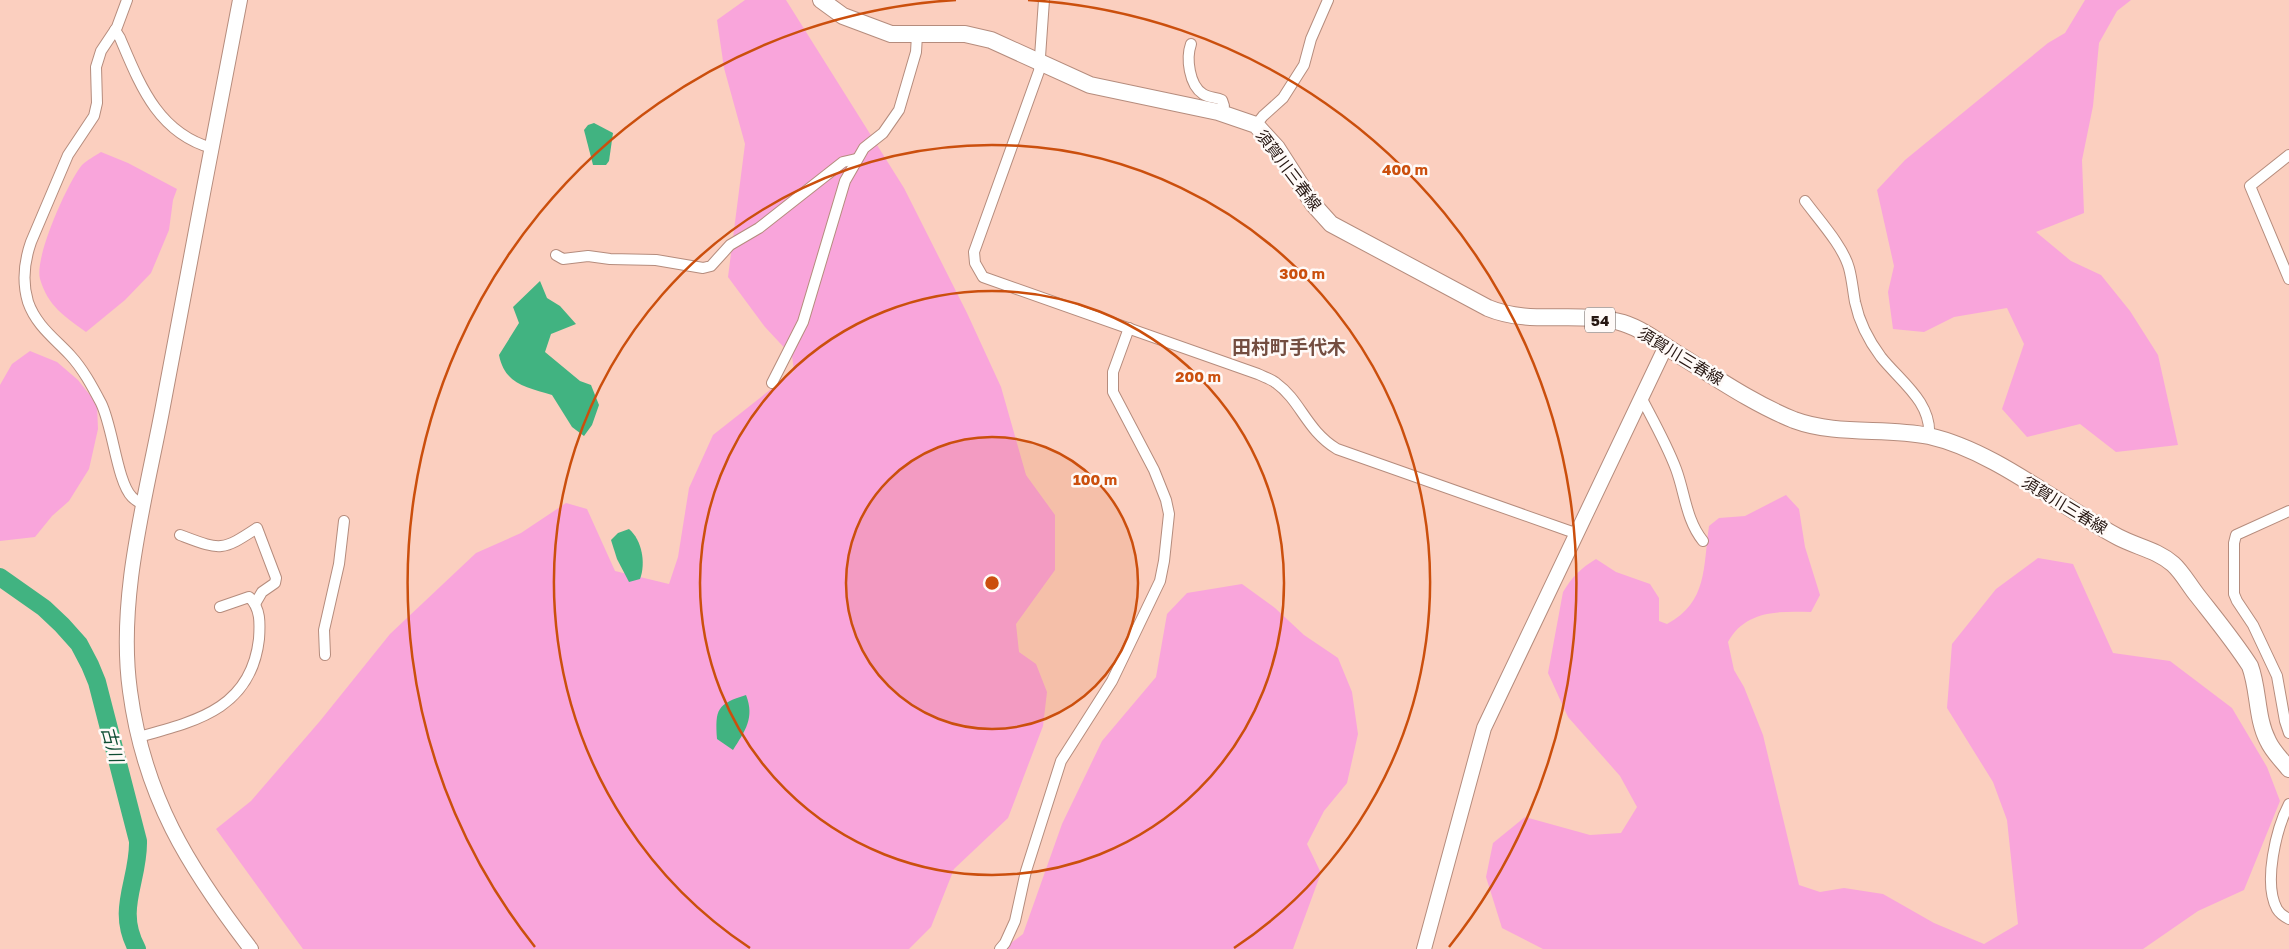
<svg xmlns="http://www.w3.org/2000/svg" width="2289" height="949" font-family="'Golos Text','Noto Sans JP',sans-serif">
<style>
.green{fill:#f9a5db}
.water{fill:#41b381}
.lines{fill:none;stroke-linecap:round;stroke-linejoin:round}
.river{stroke:#41b381;stroke-width:18}
.street-casing{stroke:#b58c7d;stroke-width:12}
.secondary-casing{stroke:#b58c7d;stroke-width:16}
.primary-casing{stroke:#b58c7d;stroke-width:18}
.street{stroke:#fff;stroke-width:10}
.secondary{stroke:#fff;stroke-width:14}
.primary{stroke:#fff;stroke-width:16}
.ring{fill:none;stroke:#cb4f0d;stroke-width:2.5}
.labels{text-anchor:middle;dominant-baseline:central;stroke-width:5;stroke-linejoin:round;paint-order:stroke}
.shield{fill:#fffaf8;stroke:#675a56;stroke-width:1}
.shield-label{font-size:15px;font-weight:bold;fill:#261611}
.street-label{font-size:16px;fill:#261611;stroke:#fffaf8}
.water-label{font-size:18px;font-style:italic;fill:#0e4d33;stroke:#fffaf8}
.quarter-label{font-size:19px;font-weight:bold;fill:#734d40;stroke:#fffaf8}
.centre{fill:#cb4f0d;stroke:#fffaf8;stroke-width:2.5}
.ring-label{font-size:15px;text-anchor:middle;font-weight:bold;fill:#cb4f0d;stroke:#fffaf8;stroke-width:5;stroke-linejoin:round;paint-order:stroke}
</style>
<rect width="100%" height="100%" fill="#fbcfbf"/>
<g class="green">
<path d="M745,0H786L904,188L967,313L1001,387L1026,475L1055,515V570L1016,624L1019,652L1036,664L1047,692L1043,726L1008,818L954,869L931,927L909,949H303L216,829L251,801L320,721L390,634L476,553L521,533L566,503L587,509L615,571L669,584L678,557L689,488L713,435L794,371L792,356L765,327L728,277L745,144L724,68L717,20Z"/>
<path d="M2085,0H2131L2117,11L2099,43L2093,106L2082,160L2084,213L2036,232L2071,261L2101,275L2130,311L2158,355L2178,445L2116,452L2080,424L2027,437L2002,409L2024,344L2007,308L1954,317L1924,332L1893,329L1888,292L1894,266L1877,190L1905,160L2048,43L2065,33Z"/>
<path d="M101,152L128,163L177,189L173,200L169,230L151,273L125,300L86,332C64,316 48,306 40,279C34,257 68,182 82,165C87,160 95,156 101,152Z"/>
<path d="M30,351L57,362L78,380L97,404L98,429L89,469L69,501L52,516L35,537L0,541V385L12,364Z"/>
<path d="M1786,495L1799,509L1805,547L1820,595L1811,612C1780,611 1745,610 1728,642L1734,670L1744,687L1763,735L1799,885L1820,892L1844,888L1883,894L1934,923L1984,944L2018,924L2007,820L1993,782L1947,708L1952,644L1996,589L2038,558L2073,564L2113,653L2170,661L2232,708L2267,767L2280,801L2244,890L2198,911L2143,949H1543L1502,928L1486,877L1493,843L1525,817L1590,835L1621,833L1637,807L1620,776L1568,717L1548,673L1563,592C1572,577 1581,568 1596,559L1616,572L1650,584L1659,598V621L1667,624C1708,602 1703,567 1709,526L1719,518L1745,516Z"/>
<path d="M1242,584L1275,608L1304,635L1338,658L1352,692L1358,734L1347,783L1324,811L1307,844L1321,873L1293,949H1003L1023,934L1062,824L1102,741L1156,677L1167,614L1187,593Z"/>
</g>
<g class="water">
<path d="M594,123L613,133L609,161L606,165H593L584,130L588,125Z"/>
<path d="M540,281L547,298L560,306L576,324L551,334L545,352L580,381L591,385L599,405L592,425L584,436L572,427L552,395C527,387 505,385 499,355L519,323L513,307Z"/>
<path d="M629,529C642,540 646,563 640,579L629,582L617,559L611,540L618,533Z"/>
<path d="M746,695C755,718 745,731 733,750L717,739C715,709 717,704 746,695Z"/>
</g>
<g class="lines">
<path class="river" d="M0,577L44,608L62,625L79,644L90,665L97,682L138,841C139,881 115,909 137,949"/>
<defs>
<g id="street">
<path d="M127,0L117,27L101,51L96,67L97,103L94,116L68,155L31,242C24,262 22,282 28,302C36,325 54,338 70,355C83,369 92,386 101,403C113,427 117,482 132,497C135,500 140,503 144,505"/>
<path d="M1044,0L1039,71L974,252L975,263L983,277L1258,374C1264,377 1271,379 1276,383C1301,401 1306,430 1337,449L1575,533"/>
<path d="M115,30L120,38C140,85 158,133 212,148"/>
<path d="M1191,44C1186,58 1189,85 1203,94C1209,98 1216,97 1222,100L1224,106L1218,112"/>
<path d="M1256,125L1263,116L1283,98L1304,65L1311,39L1328,0"/>
<path d="M2289,155L2250,186L2289,279"/>
<path d="M1805,201C1819,220 1843,246 1849,268C1852,279 1853,291 1855,302C1859,321 1869,341 1881,357C1900,381 1932,402 1929,436"/>
<path d="M556,255L563,259L588,256L610,259L656,260L703,268L711,266L730,245L759,228L843,162L856,159"/>
<path d="M772,383L803,322L845,181L864,148L883,133L899,110L916,52L917,35"/>
<path d="M1642,399C1654,422 1667,445 1676,469C1685,493 1686,520 1703,541"/>
<path d="M2289,511L2236,535L2234,543V594L2237,601L2253,625L2277,676L2285,721L2289,733"/>
<path d="M180,535C220,550 221,552 257,528L276,578L275,583L262,592L255,604"/>
<path d="M325,655L324,630L339,564L344,521"/>
<path d="M139,737C196,721 251,709 259,639C260,624 261,608 249,597L220,607"/>
<path d="M2289,804C2276,829 2263,883 2277,909C2280,914 2285,917 2289,919"/>
<path d="M1000,949L1005,943L1015,921L1026,871L1061,761L1112,681L1160,581L1164,561L1169,514L1166,500L1154,470L1113,392V372L1129,328"/>
</g>
<g id="secondary">
<path d="M240,0C214,135 188,271 163,406C146,497 117,598 130,691C144,796 188,867 251,949"/>
<path d="M1424,949L1484,728L1666,346"/>
</g>
<path id="primary" d="M821,0L843,16L891,34H965L991,40L1090,85L1218,112L1256,125L1277,148L1313,204L1331,224L1488,308C1531,326 1579,310 1623,323C1642,329 1659,342 1676,353C1715,377 1752,403 1794,420C1837,436 1885,427 1929,436C1995,451 2058,505 2118,537C2137,547 2157,550 2173,564C2182,572 2189,585 2197,595C2215,618 2234,641 2250,666C2259,690 2256,718 2268,741C2273,752 2282,760 2289,769"/>
</defs>
<use href="#street" class="street-casing"/>
<use href="#secondary" class="secondary-casing"/>
<use href="#primary" class="primary-casing"/>
<use href="#street" class="street"/>
<use href="#secondary" class="secondary"/>
<use href="#primary" class="primary"/>
</g>
<circle cx="992" cy="583" r="146" fill="#cb4f0d" fill-opacity=".12"/>
<g class="ring">
<circle cx="992" cy="583" r="146"/>
<circle cx="992" cy="583" r="292"/>
<path d="M750 948A438 438 0 1 1 1234 948"/>
<path d="M535 947A584 584 0 0 1 956 0M1028 0A584 584 0 0 1 1449 947"/>
</g>
<g class="labels">
<rect class="shield" x="1585" y="307.5" width="30" height="25" rx="4"/>
<g class="shield-label">
<text x="1600" y="320">54</text>
</g>
<g class="street-label">
<text transform="translate(1289 170) rotate(53)">須賀川三春線</text>
<text transform="translate(1681 356) rotate(31)">須賀川三春線</text>
<text transform="translate(2065 505) rotate(31)">須賀川三春線</text>
</g>
<g class="water-label">
<text transform="translate(113 744) rotate(75)">古川</text>
</g>
<g class="quarter-label">
<text x="1289" y="346">田村町手代木</text>
</g>
</g>
<circle cx="992" cy="583" r="8" class="centre"/>
<g class="ring-label">
<text x="1405" y="175">400 m</text>
<text x="1302" y="279">300 m</text>
<text x="1198" y="382">200 m</text>
<text x="1095" y="485">100 m</text>
</g>
</svg>
